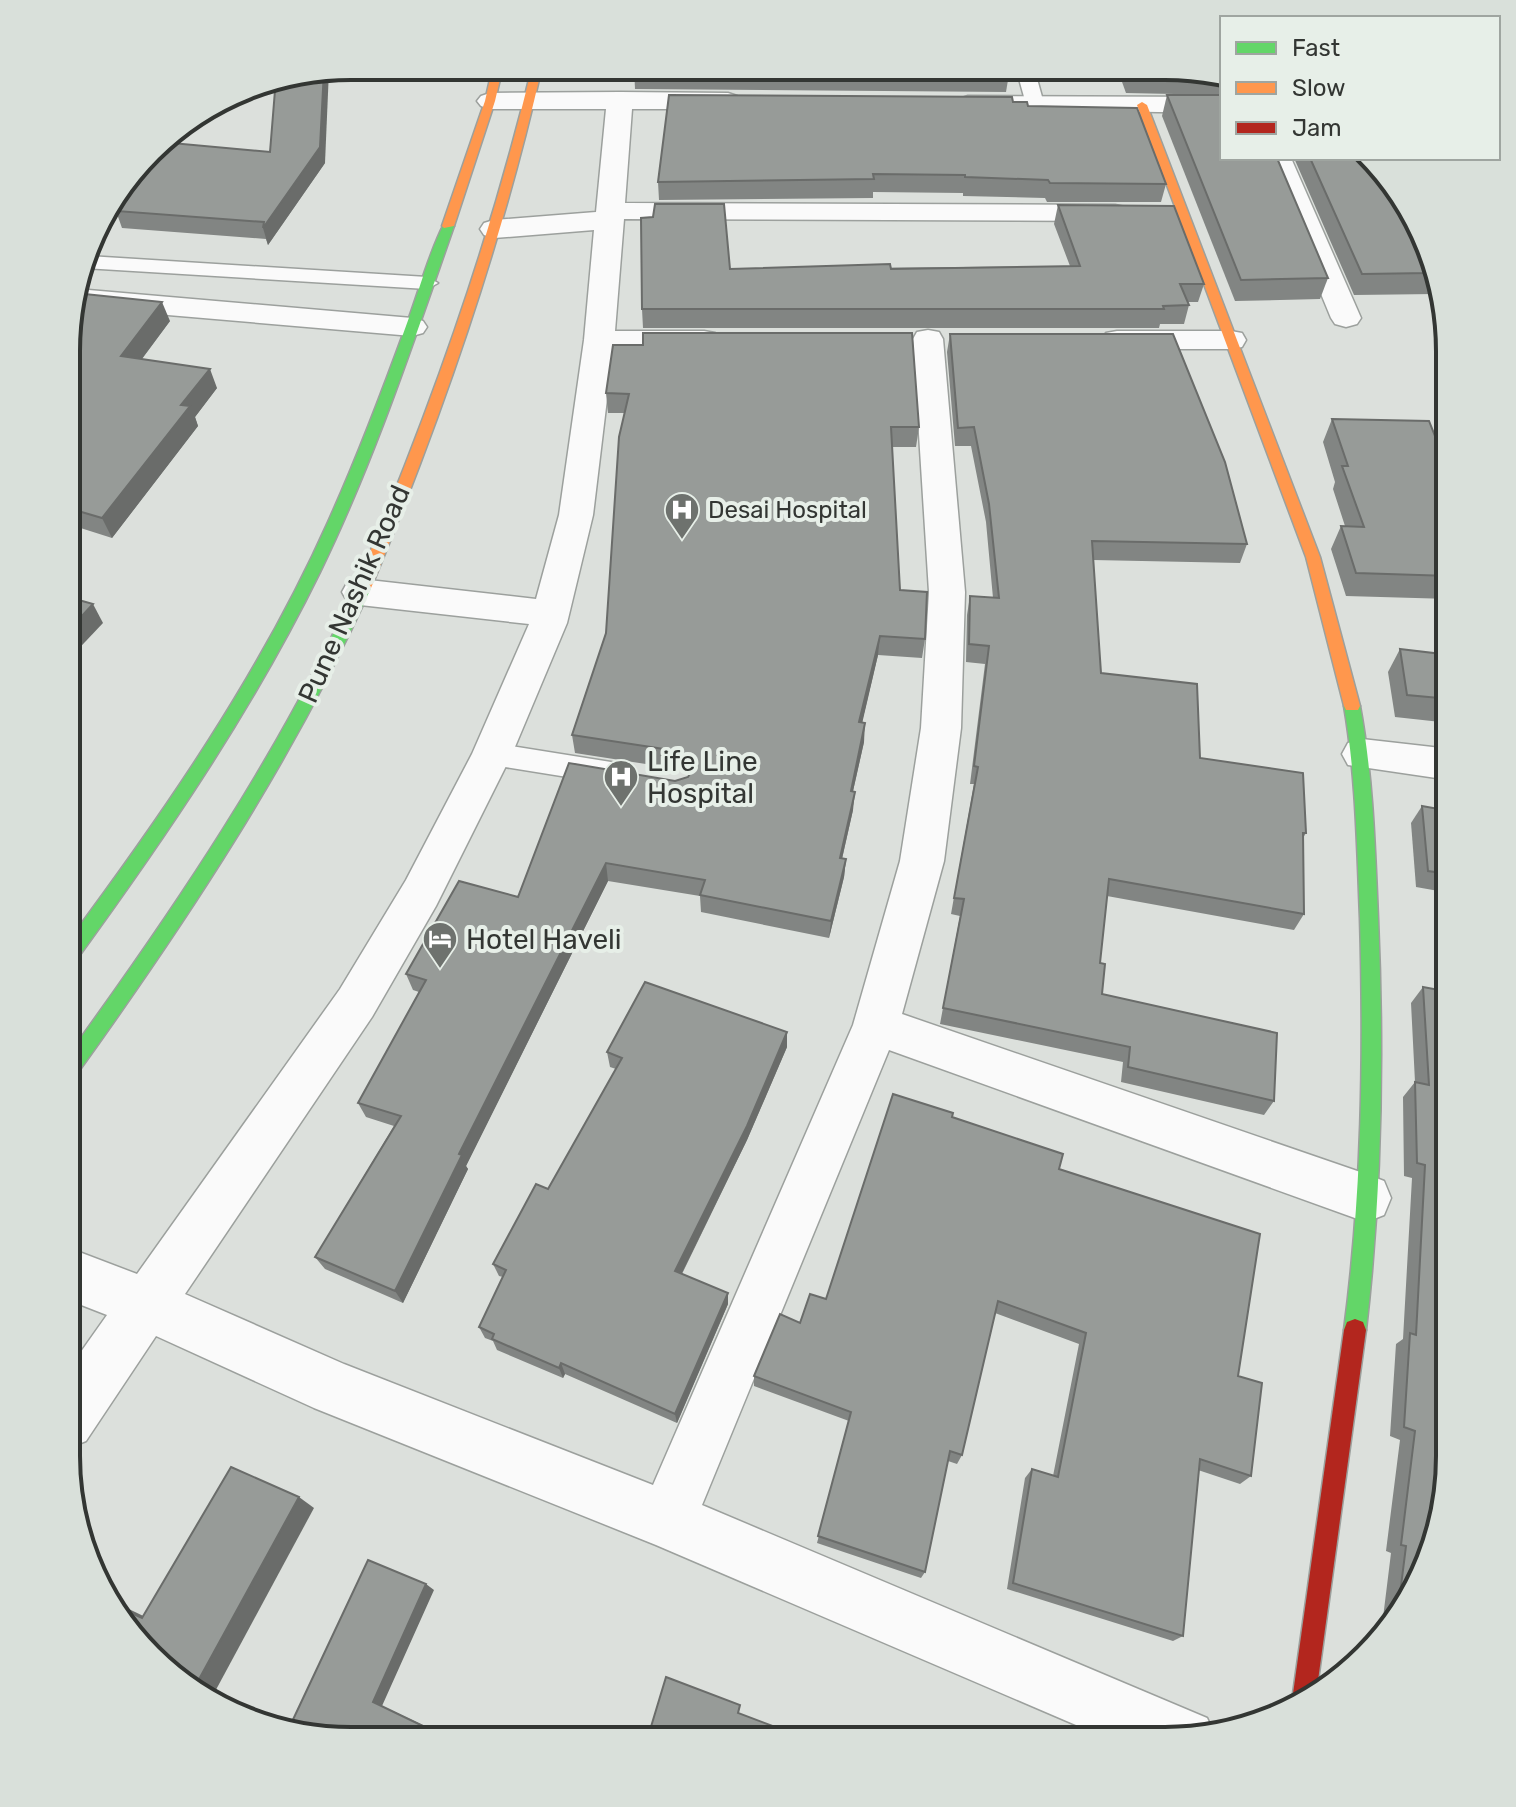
<svg xmlns="http://www.w3.org/2000/svg" width="1516" height="1807" font-family="Rubik,sans-serif">
<style>
.lines{fill:none;stroke-linecap:round;stroke-linejoin:round}
.lane-casing{stroke:#9ca09d;stroke-width:3}
.street-casing{stroke:#9ca09d;stroke-width:3}
.fast-casing{stroke:#9ca09d;stroke-width:3}
.slow-casing{stroke:#9ca09d;stroke-width:3}
.jam-casing{stroke:#9ca09d;stroke-width:3}
.lane{fill:#fafafa;fill-rule:evenodd}
.street{fill:#fafafa;fill-rule:evenodd}
.fast{fill:#63d668;fill-rule:evenodd}
.slow{fill:#ff974d;fill-rule:evenodd}
.jam{fill:#b3261e;fill-rule:evenodd}
.wall{fill:#828583}
.shaded-wall{fill:#6a6c6a}
.building{fill:#979b98;stroke:#6a6c6a;stroke-width:2}
.labels{text-anchor:middle;dominant-baseline:central;stroke-width:8;stroke-linejoin:round;paint-order:stroke}
.far-poi-label{font-size:24px;fill:#333633;stroke:#e7efe8;text-anchor:start}
.street-label{font-size:28px;fill:#333633;stroke:#e7efe8}
.poi-label{font-size:28px;fill:#333633;stroke:#e7efe8;text-anchor:start}
.rim{fill:none;stroke:#333633;stroke-width:4}
</style>
<rect width="100%" height="100%" fill="#dce0dc"/>
<g class="lines">
<defs>
<g id="lane">
<path d="M1016,68H1034L1044,104L1042,108L1035,110L1026,104Z"/>
<path d="M88,256L427,277L438,283L427,289L84,268Z"/>
<path d="M492,743L611,762L622,765L626,773L622,781L611,784L492,765L482,762L477,754L482,746Z"/>
</g>
<g id="street">
<path d="M620,92L728,93L737,96L741,101L737,106L728,109H632L625,203L1115,205L1125,207L1129,213L1125,219L1115,221L624,219L615,331H704L715,333L719,340L715,347L704,349H613L593,515L567,623L512,754L436,906L372,1017L185,1294L344,1364L653,1485L853,1025L900,861L921,728L929,592L913,339L917,332L928,330L939,332L943,339L965,592L961,728L944,861L902,1014L1366,1174L1384,1181L1391,1198L1384,1215L1366,1222L889,1050L702,1505L1207,1718L1213,1731L1183,1740H1111L656,1545L314,1408L156,1336L86,1441L66,1449V1373L107,1315L66,1299V1247L137,1274L340,989L406,880L472,754L529,624L360,605L347,601L342,592L347,583L360,579L536,599L559,515L584,340L594,230L494,238L484,235L480,229L484,223L494,220L596,212L606,109H490L481,106L477,101L481,96L490,93Z"/>
<path d="M968,96L1222,97V113L959,109L955,104L959,99Z"/>
<path d="M1265,158H1291L1361,318L1357,324L1346,327L1335,324L1331,318Z"/>
<path d="M77,289L412,318L423,321L427,327L423,333L412,336L74,307L71,306Z"/>
<path d="M1117,331H1231L1242,333L1246,340L1242,347L1231,349H1117L1106,347L1102,340L1106,333Z"/>
<path d="M1362,739L1450,749V780L1348,765L1342,754L1348,743Z"/>
</g>
<g id="fast">
<path d="M444,224L454,226C413,343 374,461 320,572C252,711 165,838 74,963L67,965V943C166,810 260,674 328,522C357,458 382,392 406,326C419,292 428,255 444,224Z"/>
<path d="M363,583L371,588C291,764 186,922 74,1078L67,1081V1057C176,907 278,756 355,588Z"/>
<path d="M1352,700L1360,706C1373,776 1375,847 1378,918C1384,1056 1382,1193 1366,1330L1363,1338L1355,1341L1347,1338L1344,1330C1362,1193 1364,1056 1360,918C1357,847 1356,776 1344,706Z"/>
</g>
<g id="slow">
<path d="M493,66H503L495,101L454,226L444,228L442,226L485,101Z"/>
<path d="M532,67H542C501,247 441,418 371,588L368,592H358L355,588C427,418 489,247 532,67Z"/>
<path d="M1142,102L1147,105L1320,557L1360,706L1358,710H1346L1344,706L1306,557L1137,105Z"/>
</g>
<path id="jam" d="M1355,1319L1363,1322L1366,1330L1316,1695L1308,1703L1291,1708L1344,1330L1347,1322Z"/>
</defs>
<use href="#lane" class="lane-casing"/>
<use href="#street" class="street-casing"/>
<use href="#fast" class="fast-casing"/>
<use href="#slow" class="slow-casing"/>
<use href="#jam" class="jam-casing"/>
<use href="#lane" class="lane"/>
<use href="#street" class="street"/>
<use href="#fast" class="fast"/>
<use href="#slow" class="slow"/>
<use href="#jam" class="jam"/>
</g>
<g class="wall">
<path d="M634,67L1010,68L1006,92L635,89Z"/>
<path d="M1117,68H1202L1222,76V95L1126,93Z"/>
<path d="M1167,95L1328,278L1320,299L1235,301L1162,116Z"/>
<path d="M1013,102L1028,106L1166,184L1161,202H1047L1045,198L963,196V193L873,192V198L659,200L658,182Z"/>
<path d="M1294,158H1364L1412,208L1435,294L1354,295Z"/>
<path d="M325,163L268,245L266,239L122,228L116,211Z"/>
<path d="M1058,205L1204,284L1198,302H1188L1189,305L1184,324H1160L1159,328H643L642,309L730,269L1070,266L1054,224Z"/>
<path d="M68,314L170,321L142,359L217,388L195,417L198,426L112,538L68,524Z"/>
<path d="M950,334L1247,544L1240,563L1093,560L1101,673L1200,758L1306,833L1303,838L1304,914L1294,930L1107,896L1100,963L1102,994L1274,1101L1264,1115L1121,1082L1123,1062L940,1024L960,916L951,914L974,784H970L985,664L966,662L967,615L970,596L993,598L986,522L971,446H955L947,352Z"/>
<path d="M613,345L919,427L916,447H892L900,590L925,639L922,658L878,655L862,722L864,742L853,791V810L842,859H846L844,877L829,938L701,912L700,896L608,881L466,1166L468,1169L403,1303L325,1269L315,1257L394,1126L366,1117L358,1103L419,992L413,990L406,974L518,897L675,781L688,777L689,774L678,769L575,753L572,735L606,633L625,413H608L606,393Z"/>
<path d="M1332,419L1441,451L1450,452V599L1346,596L1331,549L1341,526H1345L1333,489L1335,482L1323,442Z"/>
<path d="M1400,649L1450,655V723L1395,717L1388,672Z"/>
<path d="M1422,806L1450,811V893L1416,887L1411,823Z"/>
<path d="M1423,987L1450,992L1402,1614L1381,1634L1391,1553L1386,1551L1400,1440L1390,1436L1396,1344L1403,1339L1412,1178L1404,1176L1403,1097L1415,1082L1411,1003Z"/>
<path d="M787,1047L747,1140L682,1274L728,1304L677,1423L565,1374L563,1378L497,1350L493,1341L485,1338L479,1327L503,1277L499,1276L493,1264L548,1189L616,1069L610,1067L607,1052Z"/>
<path d="M952,1117L1059,1169L1238,1376L1251,1476L1240,1484L1198,1470L1183,1636L1173,1641L1007,1589L1025,1478L1032,1469L1053,1476L1079,1344L995,1313L962,1455L957,1464L948,1461L925,1572L921,1578L817,1543L849,1421L754,1386V1376L800,1323L826,1299Z"/>
</g>
<g class="shaded-wall">
<path d="M324,70H329L325,163L268,245L263,228Z"/>
<path d="M162,302L170,321L129,376L121,356Z"/>
<path d="M210,369L217,388L195,417L198,426L112,538L102,518L181,405Z"/>
<path d="M93,604L103,623L68,660V631Z"/>
<path d="M880,636L878,655L858,741L859,722Z"/>
<path d="M865,723L864,742L849,809L851,791Z"/>
<path d="M855,792L853,810L838,876L840,858Z"/>
<path d="M846,859L844,877L829,938L831,921Z"/>
<path d="M606,863L608,881L466,1166L468,1169L403,1303L395,1291L459,1154Z"/>
<path d="M787,1032V1047L747,1140L677,1283L675,1271Z"/>
<path d="M728,1293V1304L677,1423L675,1414Z"/>
<path d="M561,1363L565,1374L563,1378L559,1368Z"/>
<path d="M299,1497L314,1508L211,1699L193,1693L192,1692Z"/>
<path d="M426,1584L434,1590L382,1706L455,1740H452L373,1702Z"/>
<path d="M104,1597L164,1626L142,1618L107,1602Z"/>
</g>
<g class="building">
<path d="M1129,68H1202L1218,74L1131,73Z"/>
<path d="M324,70L320,147L263,228L264,222L116,211L172,143L270,152L276,78Z"/>
<path d="M669,95L1012,97L1013,102H1027L1028,106L1137,108L1166,184L1050,183L1048,180L965,177V175L873,174L874,179L658,182Z"/>
<path d="M1167,95H1222V158H1277L1328,278L1241,280Z"/>
<path d="M1310,158H1364L1412,208L1429,273L1362,274Z"/>
<path d="M655,204H724L730,269L890,264L891,269L1080,266L1058,205L1174,206L1204,284H1180L1189,305L1163,306L1164,309H642L641,218L653,217Z"/>
<path d="M75,293L162,302L121,356L210,369L181,405L190,406L102,518L68,508V314Z"/>
<path d="M643,333H912L919,427H891L900,590L927,592L925,639L880,636L859,722L865,723L851,791L855,792L840,858L846,859L831,921L700,895L705,880L606,863L459,1154L462,1155L395,1291L315,1257L401,1116L358,1103L426,980L406,974L459,881L518,897L569,763L675,781L688,777L694,767L690,756L677,751L572,735L606,633L619,437L629,394L606,393L613,345H643Z"/>
<path d="M950,334H1173L1225,462L1247,544L1092,541L1101,673L1197,684L1200,758L1303,773L1306,833H1303L1304,914L1109,879L1100,963L1105,964L1102,994L1277,1033L1274,1101L1128,1067L1130,1047L943,1008L964,899L954,898L978,767L974,766L989,646L969,644L970,596L999,598L989,504L974,427L958,428Z"/>
<path d="M1332,419L1429,421L1441,451L1450,452V576L1356,573L1341,526L1364,527L1342,466H1348Z"/>
<path d="M68,597L93,604L68,631Z"/>
<path d="M1400,649L1450,655V699L1407,695Z"/>
<path d="M1422,806L1450,811V874L1428,871Z"/>
<path d="M645,982L787,1032L747,1126L675,1271L728,1293L675,1414L561,1363L559,1368L492,1339L494,1334L479,1327L506,1270L493,1264L536,1184L548,1189L622,1058L607,1052Z"/>
<path d="M1423,987L1450,992L1449,1475L1402,1614L1397,1618L1406,1546L1401,1545L1415,1431L1404,1427L1410,1333L1416,1335L1425,1165L1417,1163L1415,1082L1429,1085Z"/>
<path d="M893,1094L953,1113L952,1117L1063,1154L1059,1169L1260,1234L1238,1376L1262,1383L1251,1476L1200,1459L1183,1636L1013,1583L1032,1469L1058,1477L1086,1333L998,1301L962,1455L950,1451L925,1572L818,1536L851,1412L754,1376L780,1314L800,1323L810,1294L826,1299Z"/>
<path d="M231,1467L299,1497L192,1692L107,1602L142,1618Z"/>
<path d="M368,1560L426,1584L373,1702L452,1740H332L290,1726Z"/>
<path d="M666,1677L740,1705L738,1713L810,1740H647Z"/>
</g>
<defs>
<symbol id="hospital-pin" viewBox="-11 -11 22 30"><path d="M0 17L-7.5 6A9.5 9.5 0 1 1 7.5 6Z" fill="#6e726e" stroke="#e7efe8"/><path d="M-5-5h3v3.5h4V-5h3V5h-3V1.5h-4V5h-3Z" fill="#fff"/></symbol>
<symbol id="hotel-pin" viewBox="-11 -11 22 30"><path d="M0 17L-7.5 6A9.5 9.5 0 1 1 7.5 6Z" fill="#6e726e" stroke="#e7efe8"/><path d="M-6-4.5h1.5V1H6V5H4.5V3h-9V5H-6ZM-4 0a1.8 1.8 0 1 1 3.6 0ZM.5 0V-2.5h3Q6-2.5 6 0Z" fill="#fff"/></symbol>
</defs>
<g fill-rule="evenodd">
<use href="#hospital-pin" x="662" y="490" width="40" height="54"/>
<use href="#hospital-pin" x="601" y="757" width="40" height="54"/>
<use href="#hotel-pin" x="420" y="919" width="40" height="54"/>
</g>
<g class="labels">
<g class="far-poi-label">
<text x="708" y="510">Desai Hospital</text>
</g>
<g class="street-label">
<text transform="translate(354 594) rotate(-66)">Pune Nashik Road</text>
</g>
<g class="poi-label">
<text x="647" y="761">Life Line<tspan x="647" dy="32">Hospital</tspan></text>
<text x="466" y="939">Hotel Haveli</text>
</g>
</g>
<path d="M0 0H1516V1807H0ZM351 80H1165A271 271 0 0 1 1436 351V1456A271 271 0 0 1 1165 1727H351A271 271 0 0 1 80 1456V351A271 271 0 0 1 351 80Z" fill="#d9e0da" fill-rule="evenodd"/>
<path class="rim" d="M351 80H1165A271 271 0 0 1 1436 351V1456A271 271 0 0 1 1165 1727H351A271 271 0 0 1 80 1456V351A271 271 0 0 1 351 80Z"/>
<rect x="1220" y="16" width="280" height="144" fill="#e7efe8" stroke="#9fa5a0" stroke-width="2"/>
<rect x="1236" y="42" width="40" height="12" fill="#63d668" stroke="#9fa5a0" stroke-width="2"/>
<text x="1292" y="56" font-size="24" fill="#333633">Fast</text>
<rect x="1236" y="82" width="40" height="12" fill="#ff974d" stroke="#9fa5a0" stroke-width="2"/>
<text x="1292" y="96" font-size="24" fill="#333633">Slow</text>
<rect x="1236" y="122" width="40" height="12" fill="#b3261e" stroke="#9fa5a0" stroke-width="2"/>
<text x="1292" y="136" font-size="24" fill="#333633">Jam</text>
</svg>
